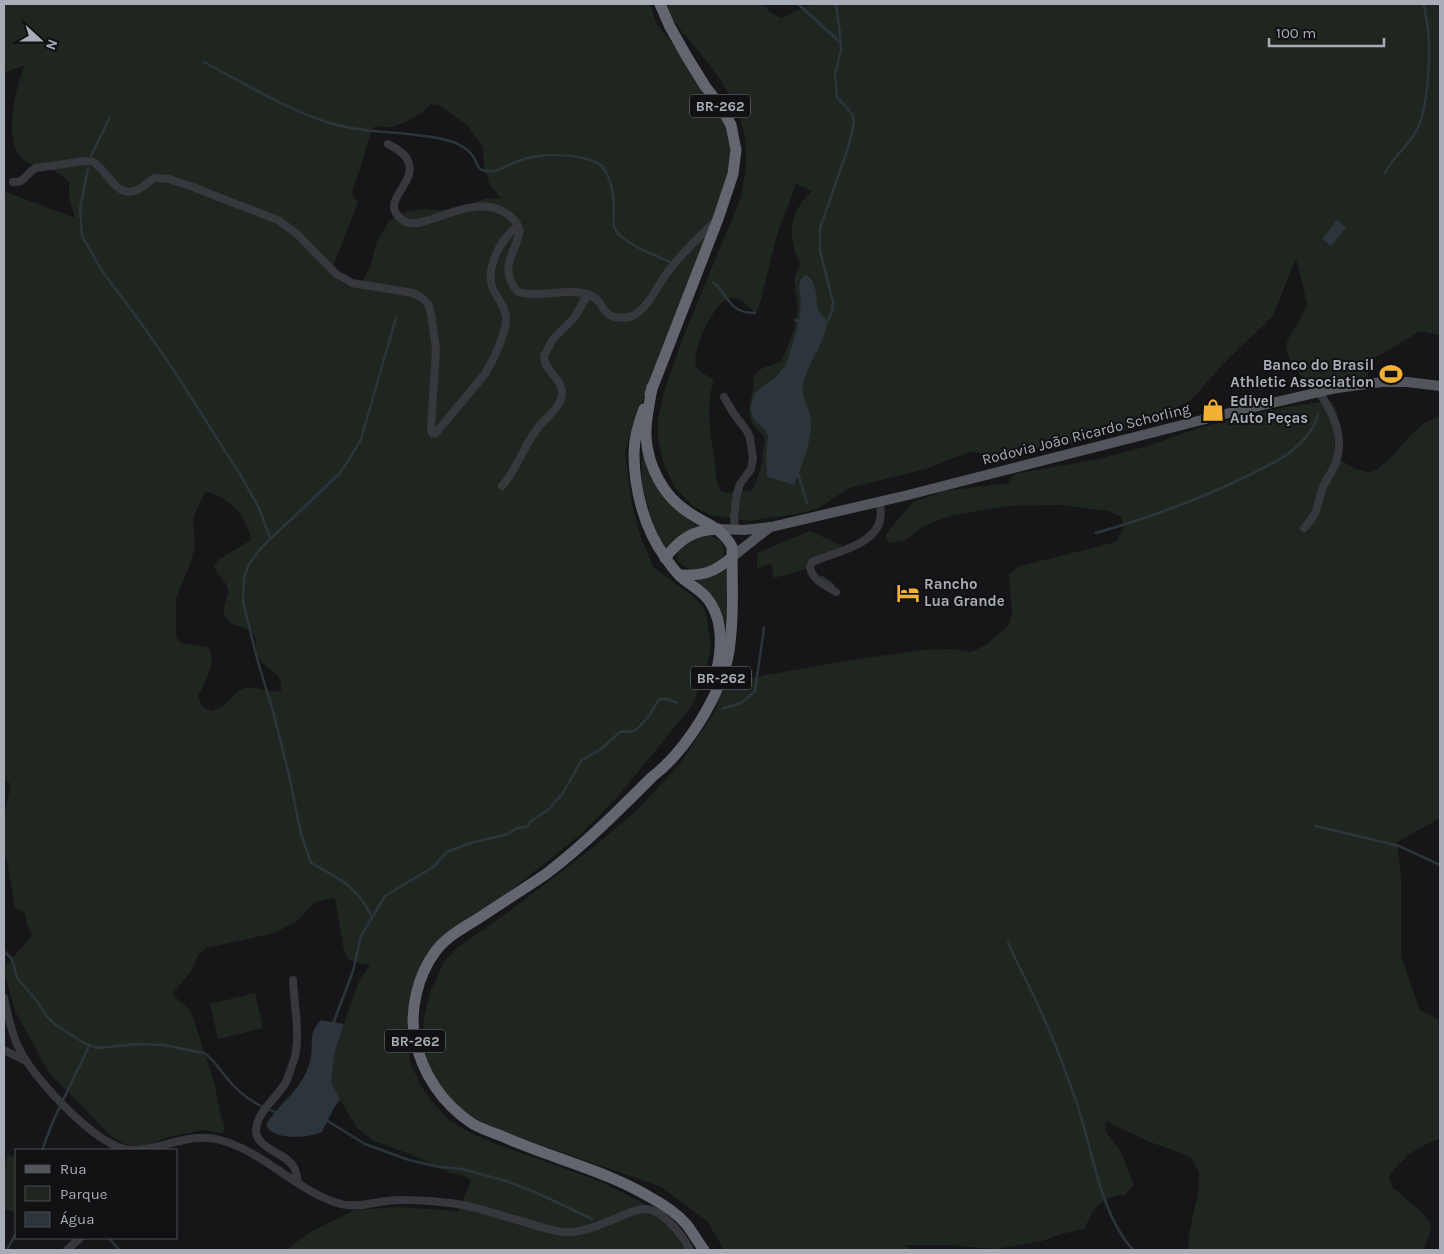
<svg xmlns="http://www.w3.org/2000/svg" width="1444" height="1254" font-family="Karla,sans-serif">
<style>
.green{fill:#1e261f;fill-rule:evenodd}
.water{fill:#2c353c}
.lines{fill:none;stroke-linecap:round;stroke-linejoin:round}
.stream{stroke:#2c353c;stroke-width:2.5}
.minor{stroke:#37383d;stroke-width:8}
.major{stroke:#53555c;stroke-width:10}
.highway{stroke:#63666e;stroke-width:11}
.labels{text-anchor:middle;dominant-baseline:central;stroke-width:4;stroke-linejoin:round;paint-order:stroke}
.shield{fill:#111113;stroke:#7b7e86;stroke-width:1}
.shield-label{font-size:14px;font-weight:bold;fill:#a8adb8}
.poi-label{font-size:15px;font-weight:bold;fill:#a8adb8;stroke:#111113;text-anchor:start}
.street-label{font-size:15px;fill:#a8adb8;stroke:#111113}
</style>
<rect width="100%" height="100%" fill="#161618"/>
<g class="green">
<path d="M4,4H650L656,23L676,48L729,131L733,154L731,174L648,386L625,451L631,500L640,535L654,568L689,593L703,606L707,619L711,647L706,672L692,706L619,795L582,833L432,954L409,1016L407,1040L411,1065L423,1089L435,1105L449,1120L471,1133L496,1144L602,1182L641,1202L664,1215L674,1228L685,1250H286L310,1232L355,1210L399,1207L458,1211L471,1180L462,1175L450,1173L415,1156L374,1141L357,1128L340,1100L331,1082L335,1051L347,1014L360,979L370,965L361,964L348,959L344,951L335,898L315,902L298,920L275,933L206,948L198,955L191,971L172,994L191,1011L215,1085L221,1117L225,1126L223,1133L202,1130L165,1138L142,1147L125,1144L111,1136L49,1073L15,1011L5,974V966L32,936L27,924L25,913L15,908L7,860L4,855V817L11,784L4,780V191L75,218L69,198V182C52,166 48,170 28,163C0,149 15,90 25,65L4,73ZM431,104L439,105L467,125L483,147L484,167L489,183L501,199L487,198L468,205L441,210L422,209L408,211L389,221L377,241L370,267L360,286H347L330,275L358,202L352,194C353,184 358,176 361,166C365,153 368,139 374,127C380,125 384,128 390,127C399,127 425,112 431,104ZM205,492C227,494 248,518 251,540L218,560L214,566C216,575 226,580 228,589C229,598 221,607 225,616C230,628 247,625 254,635C258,641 255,648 257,654C260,666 276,669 280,680C281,683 281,688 281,691C268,694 257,685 245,688C236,690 231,699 224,705C221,707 217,709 213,711L203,707L198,697C204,681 218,663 208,647L181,643L176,637V599L190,564L195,547L193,518Z"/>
<path d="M666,4H763L770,12L781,18L812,4H1440V336L1426,332H1419L1368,362V378L1357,379L1311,389L1291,363L1286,347L1288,339L1301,318L1307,304L1296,258L1273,316L1226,361L1191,400L1140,426L1068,445L1031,452L1013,460L991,454L969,452L926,469L849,488L817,509L797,514L749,521L710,515L694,507L675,488L663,462L658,439V419L664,392L682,340L741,197C756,130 737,98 695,47C684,33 670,22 666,4ZM796,184L812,191C789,212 787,236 800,264C788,287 800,292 797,314C795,329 788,346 782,360C775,366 764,366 758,371C752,376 754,383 753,389C751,401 746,411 752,423C754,429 762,431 764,438C765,441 764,446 763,449C762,465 760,476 752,490L728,493L721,491C715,480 716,470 714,457C710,431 705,406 714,380C709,376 698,372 696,366C691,351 714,300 731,298C740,296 750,308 756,314L761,300L777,235Z"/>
<path d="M1329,401L1332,402L1338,414L1334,428L1335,456L1353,468L1370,473C1398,459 1409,425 1440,416V818L1397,842L1401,876V956L1420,1010L1440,1020V1139C1416,1147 1405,1156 1389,1176L1392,1187L1423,1213L1431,1225V1230L1424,1249L1427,1250H1188L1189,1234L1198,1193L1199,1172L1191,1158L1175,1151L1150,1142L1107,1122L1105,1131L1120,1150L1134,1184L1125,1195C1102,1196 1092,1208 1085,1229L1061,1234L1042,1241L996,1249L946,1245H905L911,1250H724L707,1221L659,1186L501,1131L478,1120L459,1108L446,1096L426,1061L422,1039L424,1018L430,992L444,962L458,947L504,915L595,846L638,809L678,766L714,713L727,682L852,660L922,650L950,649L971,652L986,645L1009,625L1012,612L1009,574L1020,566L1116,542L1124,528L1121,517L1109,511L1060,505L1009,506L950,516L924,526L904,541L889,543L885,535L913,502L945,491L1008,483L1015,474L1098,459L1148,446L1201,427L1286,407Z"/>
<path d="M642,440C656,490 658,501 705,526C688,530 676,536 664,549L651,516L642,486Z"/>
<path d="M810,531L845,547L813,567L774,578L771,564L757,568V553Z"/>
<path d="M710,536L721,541L725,550L722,559L704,571L694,572L678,562C672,542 695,538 710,536Z"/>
<path d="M728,569L723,655L710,594L696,580L704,579Z"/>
<path d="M255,993L263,1028L218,1039L210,1004Z"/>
<path d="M8,1155L16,1158V1213L4,1209V1168Z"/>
</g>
<g class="water">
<path d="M1337,220L1346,228L1331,246L1322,239Z"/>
<path d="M806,275C816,280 816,293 817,302C817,305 818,310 820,313C822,316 826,317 826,322C828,340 805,366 803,386C801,398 809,407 811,419C813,437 801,469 794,485L767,477L766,456L768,436L765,430L754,419L751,412V405L754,395L759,389L775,378L786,365L799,322L801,301L799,287L801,279Z"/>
<path d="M321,1020L344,1024L335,1051L331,1082L340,1100L335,1106L322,1132C309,1138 273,1141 266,1125C282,1099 304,1090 311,1057C314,1039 307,1036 321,1020Z"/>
</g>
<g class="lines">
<g class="stream">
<path d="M798,4L841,43"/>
<path d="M204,62C242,82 289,111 330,123C369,135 411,130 450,141C458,143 470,150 474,158C478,164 477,170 486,171C499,173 506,165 518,161C540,153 574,153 596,162C610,168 613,192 614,206C614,213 612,222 615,229C621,243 659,257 673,263"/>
<path d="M91,156L110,117"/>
<path d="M88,168L80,209L82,236L102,271L138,319L171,366L241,476L259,508L270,538"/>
<path d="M1385,173C1393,157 1406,148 1415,133C1428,113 1431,54 1428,30C1427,21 1425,13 1424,4"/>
<path d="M713,282C730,297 729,313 755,313"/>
<path d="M795,320L802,323"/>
<path d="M825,326L832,312L833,302L820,251V228L849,145L854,122L852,114L837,97L835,74L841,50L840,34L836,4"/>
<path d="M797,470L807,503"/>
<path d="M1096,533C1145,519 1193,502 1239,480C1255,472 1274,464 1289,453C1302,443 1314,431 1318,414"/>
<path d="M822,577L833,585"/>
<path d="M722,709L743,702L755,691L764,628"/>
<path d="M1316,826L1399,846L1440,865"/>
<path d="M372,917C357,886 340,879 311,863L301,834L289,775L273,711L258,662L243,602L244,578L249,564L261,548L339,474L352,455L361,439L396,318"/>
<path d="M1008,943C1020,970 1035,996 1046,1023C1057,1047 1066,1073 1075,1098C1092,1145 1099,1213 1133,1250"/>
<path d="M4,951L12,959L17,978L37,1001L47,1017L56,1025L84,1043L98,1048L138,1044L163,1045L204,1053C213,1058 219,1069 226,1077C240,1095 256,1106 278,1113"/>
<path d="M333,1024L353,971L361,936L385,896L433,867L447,852L470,843L508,834L517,828L527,827L531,821L548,810L563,793L581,761L601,749L620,732L634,731L638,728L649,716L659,699H667L677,703"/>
<path d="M326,1120L365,1144L409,1160L439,1167L462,1169L506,1181L535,1192L592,1219"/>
<path d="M42,1150L53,1121L89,1046"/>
<path d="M109,1238L119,1250"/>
<path d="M7,1250L16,1233"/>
</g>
<g class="minor">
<path d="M388,144C395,148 405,153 408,161C419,184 375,202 404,221C425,234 478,184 513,219C534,239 490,261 518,292C539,298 562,289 583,293C606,298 599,314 615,317C621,318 629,318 634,315C649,307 657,286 667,273C681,254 698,238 715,222"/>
<path d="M13,182C24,184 27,172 36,168L85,161C88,161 91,161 93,162C107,169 115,197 134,191C140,190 148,182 154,178L169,179L190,186L278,220L297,234L336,274L352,283L413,293L422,298L428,304L431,313L436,349L431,428L432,433L435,434L485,374C493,361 507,332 506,317C505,306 497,298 493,289C485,270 499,243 513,230H520"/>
<path d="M724,397L734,414L747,431L750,438L753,459L751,469L740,484L737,494L734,516L735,530"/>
<path d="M502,486C519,467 524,443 541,424C549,415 562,406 562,393C562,378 544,371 544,356L553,339L574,318L588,294"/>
<path d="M1304,528C1320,511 1316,506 1323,487C1327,478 1333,471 1336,462C1345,437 1333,413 1319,392"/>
<path d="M836,592C825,585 812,580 810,567L812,562C840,550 891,543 879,502"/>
<path d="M293,980C294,1004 301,1038 294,1060C291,1067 289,1076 286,1082C278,1097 256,1112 256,1131C257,1149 286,1153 294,1167C296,1171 297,1177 298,1182"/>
<path d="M4,998C8,1016 12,1036 21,1052C36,1081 98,1148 131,1150C161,1151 189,1131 220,1140C262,1151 293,1187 334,1202C359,1211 378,1199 402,1200C419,1200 451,1202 467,1206C482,1209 496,1214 510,1218C528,1222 547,1231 566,1232C585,1233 606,1222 624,1215C631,1212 639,1208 647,1209C655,1210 663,1216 668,1221C677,1229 685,1240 690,1250"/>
<path d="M4,1050L26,1061"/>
<path d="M67,1250L80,1238"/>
</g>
<g class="major">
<path d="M718,529L744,530L771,527L908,495L1237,411L1337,388L1382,382H1407L1440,386"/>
<path d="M732,557L770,527"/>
</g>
<g class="highway">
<path d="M652,387C650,403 645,420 646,437C648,466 663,496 688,512C705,524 722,527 732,547C732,582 734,617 729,651C722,694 686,751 652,777C618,811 584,845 546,874C524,889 501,903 479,918C463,928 446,937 435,952C418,975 409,1011 415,1039C422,1073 442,1104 473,1124C482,1129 494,1133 504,1137C549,1157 606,1171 648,1196C661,1203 677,1213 687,1225C693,1233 698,1242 704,1250"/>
<path d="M650,394L718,219L733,174L736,150L731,125L721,107L705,86L687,57L670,27L660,4"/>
<path d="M644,409C639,422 634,438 634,453C634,489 644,528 665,557C669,563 674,570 679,575C687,583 698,588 706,597C723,617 722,646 717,669"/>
<path d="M665,558C680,539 693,530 718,529"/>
<path d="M679,575C703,576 714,573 732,557"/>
</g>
</g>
<defs>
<symbol id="stadium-bare" viewBox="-9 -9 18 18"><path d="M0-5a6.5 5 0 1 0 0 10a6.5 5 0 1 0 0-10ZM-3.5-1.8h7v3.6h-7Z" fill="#f2b134" stroke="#111113" stroke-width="2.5" paint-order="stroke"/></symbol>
<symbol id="shop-bare" viewBox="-9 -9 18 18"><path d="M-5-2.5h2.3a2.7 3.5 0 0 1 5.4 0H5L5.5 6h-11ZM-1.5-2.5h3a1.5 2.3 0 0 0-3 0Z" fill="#f2b134" stroke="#111113" stroke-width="2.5" paint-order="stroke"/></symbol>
<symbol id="hotel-bare" viewBox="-9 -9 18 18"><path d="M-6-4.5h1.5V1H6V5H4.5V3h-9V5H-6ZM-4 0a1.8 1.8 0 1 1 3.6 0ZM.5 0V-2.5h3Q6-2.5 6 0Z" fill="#f2b134" stroke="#111113" stroke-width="2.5" paint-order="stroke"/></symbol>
</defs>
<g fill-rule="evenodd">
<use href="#stadium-bare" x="1375" y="358" width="32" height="32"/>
<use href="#shop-bare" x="1197" y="394" width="32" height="32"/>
<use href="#hotel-bare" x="892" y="577" width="32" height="32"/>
</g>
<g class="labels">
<g class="shield">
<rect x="690" y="94.5" width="60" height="23" rx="4"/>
<rect x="691" y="666.5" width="60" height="23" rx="4"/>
<rect x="385" y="1029.5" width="60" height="23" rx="4"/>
</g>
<g class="shield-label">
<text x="720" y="106">BR-262</text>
<text x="721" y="678">BR-262</text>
<text x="415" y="1041">BR-262</text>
</g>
<g class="poi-label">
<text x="1374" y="365" text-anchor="end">Banco do Brasil<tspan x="1374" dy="17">Athletic Association</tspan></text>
<text x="1230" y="401">Edivel<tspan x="1230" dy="17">Auto Peças</tspan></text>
<text x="924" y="584">Rancho<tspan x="924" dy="17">Lua Grande</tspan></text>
</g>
<g class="street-label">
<text transform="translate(1086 434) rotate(-14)">Rodovia João Ricardo Schorling</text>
</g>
</g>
<rect width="1444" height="1254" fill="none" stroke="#a8adb8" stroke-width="10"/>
<rect x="15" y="1149" width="162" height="90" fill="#111113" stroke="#4d4f55"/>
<rect x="25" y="1165" width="25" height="8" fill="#53555c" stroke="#4d4f55"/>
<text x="60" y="1174" font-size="15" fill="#a8adb8">Rua</text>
<rect x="25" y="1186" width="25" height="15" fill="#1e261f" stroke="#4d4f55"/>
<text x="60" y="1199" font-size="15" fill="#a8adb8">Parque</text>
<rect x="25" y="1212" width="25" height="15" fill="#2c353c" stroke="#4d4f55"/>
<text x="60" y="1224" font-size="15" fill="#a8adb8">Água</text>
<g transform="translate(40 40) rotate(111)" stroke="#111113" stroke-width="4" paint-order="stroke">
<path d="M0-4L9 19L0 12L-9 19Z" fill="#a8adb8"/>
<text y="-8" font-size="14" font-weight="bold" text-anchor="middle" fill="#a8adb8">N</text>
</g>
<path d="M1269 38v8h115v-8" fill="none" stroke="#a8adb8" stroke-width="2.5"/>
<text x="1276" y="38" font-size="15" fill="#a8adb8" stroke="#111113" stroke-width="4" paint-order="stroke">100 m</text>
</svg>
